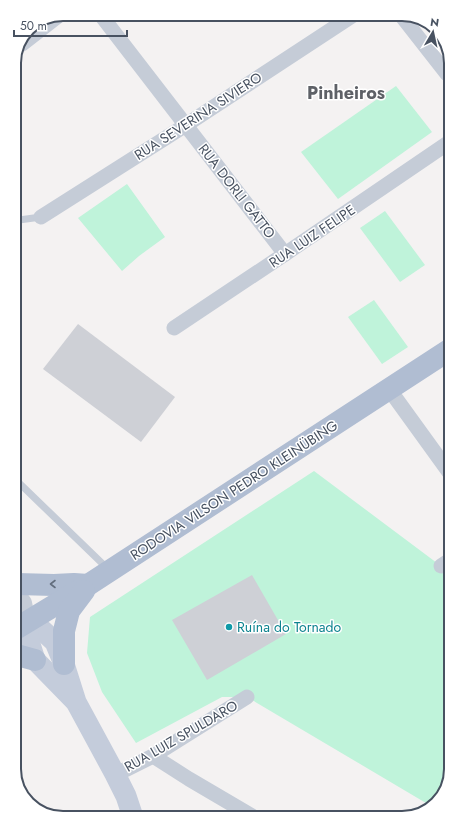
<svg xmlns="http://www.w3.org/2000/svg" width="465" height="832" font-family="Jost,sans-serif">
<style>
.green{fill:#bff3da}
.building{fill:#ced0d6}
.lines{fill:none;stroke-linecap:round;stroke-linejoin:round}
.service{stroke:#c5ccd7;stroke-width:7}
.minor{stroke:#c5ccd7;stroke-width:15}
.tertiary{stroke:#c5ccd7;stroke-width:18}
.secondary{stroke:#c4ccdb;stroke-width:21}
.primary{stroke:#b0bdd2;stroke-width:22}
.oneway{stroke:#626d7d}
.culture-dot{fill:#0f9aa8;stroke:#fff;stroke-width:1.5}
.labels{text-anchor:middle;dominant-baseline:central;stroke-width:3;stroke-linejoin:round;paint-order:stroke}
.street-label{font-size:14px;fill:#485261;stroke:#fff}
.culture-label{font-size:14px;fill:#0d838f;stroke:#fff;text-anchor:start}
.district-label{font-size:18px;font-weight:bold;fill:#5e6167;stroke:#fff}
.rim{fill:none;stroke:#485261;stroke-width:2}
</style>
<rect width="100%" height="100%" fill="#f4f2f2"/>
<g class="green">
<path d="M396,86L432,132L338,199L301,152Z"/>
<path d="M127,184L165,237L139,256L122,271L78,218Z"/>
<path d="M385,211L425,265L400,282L360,228Z"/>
<path d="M374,300L408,347L382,364L348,317Z"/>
<path d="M314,471L441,566L450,578L451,772L443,796L431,806L247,697H222L136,743L102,692L87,653L90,617Z"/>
</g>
<g class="building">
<path d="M78,324L175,397L141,442L43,369Z"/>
<path d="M252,575L286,634L207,680L172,620Z"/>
</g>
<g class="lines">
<g class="service">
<path d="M15,218L19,220L41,217"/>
<path d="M16,480L108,569"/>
</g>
<g class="minor">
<path d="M100,14L285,254"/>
<path d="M400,14L447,74"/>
<path d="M22,44L58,16"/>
<path d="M41,217L186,125L355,14"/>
<path d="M174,328L285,254L448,143"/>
<path d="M389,389L449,472"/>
<path d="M441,566L450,560"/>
<path d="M153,756L189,779L252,816"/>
<path d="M115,774L127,769L153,756L247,697"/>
</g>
<path class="tertiary" d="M17,595L23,603L27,622L17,619"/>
<g class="secondary">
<path d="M27,622L42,630L55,642L64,664L76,702L115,774L126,796L133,817"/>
<path d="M27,622L28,638L35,660L74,700"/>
</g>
<g class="primary">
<path d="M17,584L54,585L74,584L88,585"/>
<path d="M17,628L88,585L449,350"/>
<path d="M17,655L35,660"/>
<path d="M64,664V631L69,611L84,591"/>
</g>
</g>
<defs><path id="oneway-chevron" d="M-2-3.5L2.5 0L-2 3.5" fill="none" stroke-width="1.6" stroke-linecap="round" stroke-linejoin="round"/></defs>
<use class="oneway" href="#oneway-chevron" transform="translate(53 584) rotate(180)"/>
<circle class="culture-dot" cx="229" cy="627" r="4"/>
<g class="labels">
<g class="street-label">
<text transform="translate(198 116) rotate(-33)">RUA SEVERINA SIVIERO</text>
<text transform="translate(237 191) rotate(52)">RUA DORLI GATTO</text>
<text transform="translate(312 236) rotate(-34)">RUA LUIZ FELIPE</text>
<text transform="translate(234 490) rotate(-33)">RODOVIA VILSON PEDRO KLEINÜBING</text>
<text transform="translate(181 736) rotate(-30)">RUA LUIZ SPULDARO</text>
</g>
<g class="culture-label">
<text x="237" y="627">Ruína do Tornado</text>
</g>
<g class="district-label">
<text x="346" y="93">Pinheiros</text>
</g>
</g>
<path d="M0 0H465V832H0ZM63 21H402A42 42 0 0 1 444 63V769A42 42 0 0 1 402 811H63A42 42 0 0 1 21 769V63A42 42 0 0 1 63 21Z" fill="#fff" fill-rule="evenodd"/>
<path class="rim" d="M63 21H402A42 42 0 0 1 444 63V769A42 42 0 0 1 402 811H63A42 42 0 0 1 21 769V63A42 42 0 0 1 63 21Z"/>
<g transform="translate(433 32) rotate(9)" stroke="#ffffff" stroke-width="3" paint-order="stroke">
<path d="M0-3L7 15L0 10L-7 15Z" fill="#485261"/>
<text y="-6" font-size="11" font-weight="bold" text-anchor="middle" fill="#485261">N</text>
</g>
<path d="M14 30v6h113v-6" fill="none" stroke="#485261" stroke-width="2"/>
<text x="20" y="30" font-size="12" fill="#485261" stroke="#ffffff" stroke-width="3" paint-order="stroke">50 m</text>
</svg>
